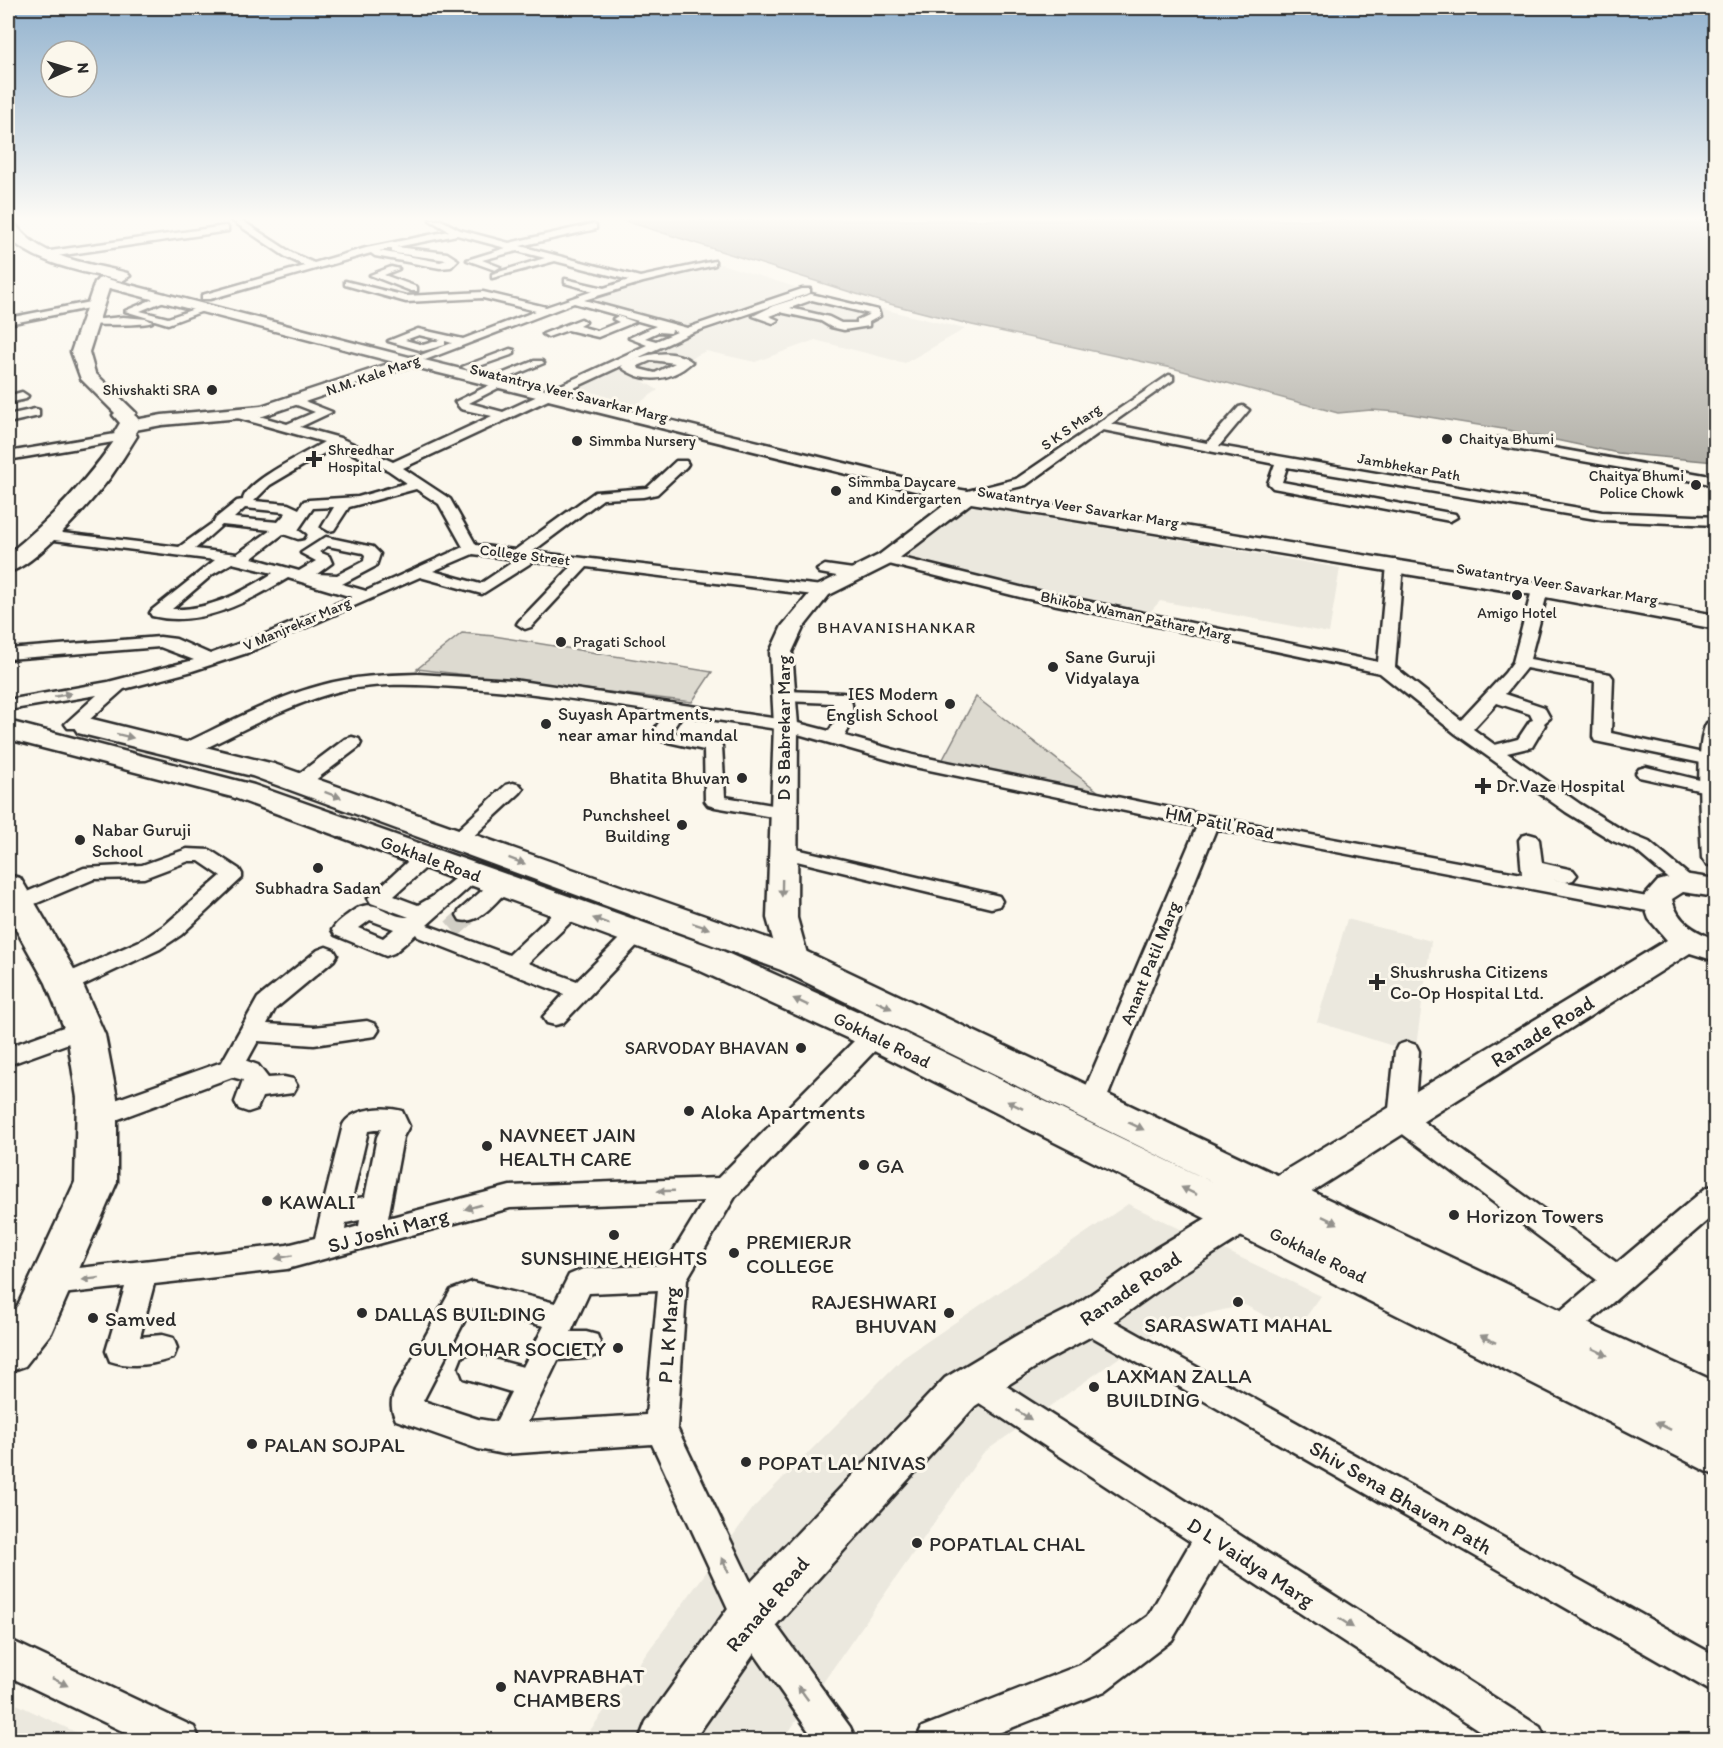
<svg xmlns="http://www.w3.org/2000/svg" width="1723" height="1748" font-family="Itim,sans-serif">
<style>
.built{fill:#ebe8de}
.green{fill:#dddad0;stroke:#84827e;stroke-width:1.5}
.water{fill:#b1afa7;stroke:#7b7a75;stroke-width:1.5}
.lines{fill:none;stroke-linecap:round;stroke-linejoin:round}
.street-tunnel{stroke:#d1cec5;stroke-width:20;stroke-dasharray:20 10;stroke-linecap:butt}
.street-casing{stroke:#2b2b2b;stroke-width:5}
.secondary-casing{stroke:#2b2b2b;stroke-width:5}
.primary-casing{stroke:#2b2b2b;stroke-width:5}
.street{fill:#fbf7ec;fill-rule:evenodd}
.secondary{fill:#fbf7ec;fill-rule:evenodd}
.primary{fill:#fbf7ec;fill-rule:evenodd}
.oneway{fill:#93918c}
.poi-dot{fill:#2b2b2b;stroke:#fbf7ec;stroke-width:2}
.labels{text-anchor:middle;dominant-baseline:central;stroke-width:6;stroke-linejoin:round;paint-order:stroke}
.far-street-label{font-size:15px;fill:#2b2b2b;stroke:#fbf7ec}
.far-poi-label{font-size:15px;fill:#2b2b2b;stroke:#fbf7ec;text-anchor:start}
.far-neighbourhood-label{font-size:16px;letter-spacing:1.5px;fill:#2b2b2b;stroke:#fbf7ec}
.poi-label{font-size:18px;fill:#2b2b2b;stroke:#fbf7ec;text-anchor:start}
.street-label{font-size:18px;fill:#2b2b2b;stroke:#fbf7ec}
.near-street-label{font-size:21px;fill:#2b2b2b;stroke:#fbf7ec}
.near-poi-label{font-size:21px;fill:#2b2b2b;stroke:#fbf7ec;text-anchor:start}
</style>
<rect width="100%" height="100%" fill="#fbf7ec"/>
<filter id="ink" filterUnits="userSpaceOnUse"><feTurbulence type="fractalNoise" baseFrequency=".0167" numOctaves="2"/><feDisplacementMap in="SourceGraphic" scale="12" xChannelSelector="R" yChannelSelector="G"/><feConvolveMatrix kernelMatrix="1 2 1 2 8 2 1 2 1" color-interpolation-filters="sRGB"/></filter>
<g filter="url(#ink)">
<g class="built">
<path d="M721,264L798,288L684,328L591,298L646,281Z"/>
<path d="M816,293L965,329L905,363L815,340L755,362L706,351L643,381L658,390L635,406L580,388L674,342Z"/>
<path d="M976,506L1340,568L1329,633L1160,601L1150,612L1026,587L909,560L905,549L960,508Z"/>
<path d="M1347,919L1431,941L1415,1053L1317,1022Z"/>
<path d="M1128,1204L1321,1296L1295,1332L1245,1305L1170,1322L983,1453L783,1740H583L754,1507L903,1358Z"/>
<path d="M8,1700L92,1740H8Z"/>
</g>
<g class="green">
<path d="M462,633L494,636L712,672L692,702L417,669Z"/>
<path d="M976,697L1099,792L942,761Z"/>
</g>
<path class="water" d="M622,220H1715V462L1618,453L1503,429L1398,412L1371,410L1338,413L1172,368L972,325L882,302Z"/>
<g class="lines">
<path class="street-tunnel" d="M452,929L468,915"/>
<defs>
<g id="street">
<path d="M231,220H241L292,253L314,263L366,248L449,231L430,220H441L460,230L509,243L593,224L596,225V229L520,246L640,277L715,261V265L643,282L584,300L687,328L802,289H810V293L691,333L631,361C649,353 675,349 692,362C670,382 643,384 621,367L623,365L403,468L450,499L476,545L515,550L595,492L647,488L676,461H686L688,464L686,467L657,494L643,497L603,499L532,552L822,586L830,591L822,596L587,567L531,627L525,629L517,624L519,621L572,566L534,561L482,594L420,577L247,653L189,672L124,689L80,728H68L65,724L97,695L8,710V700L108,682L194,660L160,647L8,659V649L160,637L176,639L210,654L268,633L352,597L288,578C248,602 200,628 152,616L150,613L152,610L215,560L46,539L39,535L46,531L179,547L214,522L216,518L237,501L243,500C244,482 308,452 324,442L234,417V411L238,410L287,424L315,412L289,402L291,399H299L332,412L300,427L340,438L393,462L492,416L461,409L455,402L500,380L497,377L499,375L534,361H542L544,363L503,380L506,383L504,385L469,403L503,412L647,345L629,338L656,326L574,303L425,360L419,357L421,355L452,343L445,341V345L423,351L388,341L418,329L463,339L536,311L483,298L406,302L345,285V281L406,296L483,292L546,307L593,291L565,283V279L604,288L629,280L555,261L492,278V274L545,258L517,251L482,260L500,267L495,270L467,260L506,248L457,235L396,247L447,253L458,260L451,267L440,268L375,256L371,253L210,299H202V295L305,266L286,257ZM392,248V252L395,253L447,260L440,262L379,251ZM672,330L677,332L656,341L645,338L658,332L671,333ZM419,335L440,340L423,345L405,340ZM652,360L675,363L655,373L639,369L638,366ZM336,446L388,470L407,483L358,497L309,500L304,501L299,509L288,504L254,501L270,485ZM416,489L439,504L463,547L366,591L342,584L376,566L380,554L373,547L326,537L301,553L316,561L299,571L252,558L283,534L298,539L303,538L305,535L298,530L313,508L334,507L322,527L329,531L334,530L349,507ZM245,508L284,512L286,513L278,522L234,518ZM222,525L271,530L237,554L195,549ZM328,546L363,553L365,555L364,561L337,575L317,574L332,563L329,556L319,552ZM473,554L515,559H517L480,584L433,571ZM232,563L273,573C243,592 209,611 172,609L213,574Z"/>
<path d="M225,226L228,227V231L43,258L38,255L43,252Z"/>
<path d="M391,267L399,269L384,275L417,287V291H411L370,275Z"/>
<path d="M165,294L170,297L169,299L140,311L168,318L206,305L211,308L168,324L125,311Z"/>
<path d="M811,294L878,310L880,316L869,322V326L844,330L831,327L821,321L780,312L769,316L778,320L773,323L753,316L773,306ZM812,300L870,314L857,320V323H841L829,317L790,308Z"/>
<path d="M95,301L100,304L99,306L8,324V318Z"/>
<path d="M618,316L635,322L598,337L568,330L548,337L543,334L581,319L586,322L579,326L597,331L619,322L613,319Z"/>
<path d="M123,317L147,319L152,322C148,325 90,326 86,323L91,320Z"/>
<path d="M510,349L514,350V354L468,370L462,367Z"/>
<path d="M1169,375L1173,376V380L1111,424L1207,443L1239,407L1243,406L1249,410L1219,446L1602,512L1716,517V525L1602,520L1287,467L1282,482L1455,514L1457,517L1450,521L1273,488L1268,483L1275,464L1103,430L1026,485L986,495L979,491L981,488L1016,479Z"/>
<path d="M22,392L28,396L26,399L8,403V396Z"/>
<path d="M35,409L39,410V416L8,423V415Z"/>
<path d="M127,432L133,436L131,439L8,460V452Z"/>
<path d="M1498,438L1716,477V485L1493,445L1492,442L1493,439Z"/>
<path d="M886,554L1024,588L1378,662L1387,565L1395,560L1400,562L1403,565L1395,667L1461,720L1505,673L1513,662L1532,590L1534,587H1546L1548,590L1530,659L1610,674L1613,678L1611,733L1716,756V766L1595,741L1593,737L1595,681L1526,668L1505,694L1544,707L1550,718L1544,723L1545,725L1532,747L1507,753L1580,804L1627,833L1649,842L1698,883L1694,888L1687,890L1680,888L1635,850L1613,841L1566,812L1456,734L1380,673L1024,598L881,562L878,559L881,556ZM1497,703L1530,714L1533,720L1530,721L1518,739L1495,745L1473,729Z"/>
<path d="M825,565L853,569L861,574L853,579L820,573L817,570Z"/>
<path d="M418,674L513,680L786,720L829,731L834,723L833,703L784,701L778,700L775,696L778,692L784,691L842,693L848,694C856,707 852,723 845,736L913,755L1209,816L1522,874L1519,840L1522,836L1529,834L1536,836L1539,840L1542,863L1573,870L1577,875L1573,880L1566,882L1544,878L1658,899L1666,901L1669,906L1666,911L1658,913L1216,829L1104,1105L1100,1112L1091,1115L1082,1112L1078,1105L1197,826L910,766L784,730L682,715L671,732L720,742L722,746L725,797L784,807L791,809L794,813L791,817L784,819L715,807L708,805L705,801L704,750L654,739L651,735L665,713C596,702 527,691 456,687C414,684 370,682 329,694C281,708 236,734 191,755H177L175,751L177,747C224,725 272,698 322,685C353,676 385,675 418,674Z"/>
<path d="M352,737L359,739L361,743L359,747L306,787H292L289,783L292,779L345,739Z"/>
<path d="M1646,767L1716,784V794L1639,777L1636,773L1639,769Z"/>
<path d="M513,783L520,785L523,789L520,793L465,844L458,846L451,844L448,840L451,836L506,785Z"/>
<path d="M783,846L991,894L999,896L1002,901L999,906L991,908L776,856L773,852L776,848Z"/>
<path d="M187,849L210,850L239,869L242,874V878L181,935L160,949L73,990L65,992L57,990L53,984L57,978L144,939L165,925L221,876L199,861H189L144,878L94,879L18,911L10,909L8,904L10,899L84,868L142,865Z"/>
<path d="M425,851L432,852L435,857L432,862L394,896L418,905L432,897L465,870L472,868L479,870L483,875L427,925L509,955L562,905L570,903L578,905L581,910L578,915L528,963L577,981L629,929L637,927L645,929L648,934L563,1023L555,1025L547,1023L543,1017L564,994L418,937L416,934L394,953L386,956L335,935L332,930C336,923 343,918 350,913C375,893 385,918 409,917L371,903L368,898L418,852ZM370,920L394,929L383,938L359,928Z"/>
<path d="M501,878L508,880L512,885L508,890C495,902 479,925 460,920L457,915L460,910L494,880Z"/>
<path d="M326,947L334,950L337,955L334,960L275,1009L267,1024L314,1027L367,1021L375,1024L379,1030L375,1036L314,1045L258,1041L247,1061L258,1065L268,1078L284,1077L293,1079L297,1086L293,1093L262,1097L257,1109L248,1112L239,1109L235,1102L243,1080L232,1077L105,1124L96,1127L87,1124L83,1117L87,1110L222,1062L258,998L318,950Z"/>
<path d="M83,1020L91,1023L95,1029L91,1035L8,1065V1047Z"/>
<path d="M875,1026L884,1029L887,1035L884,1041L735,1197L687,1279L677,1428L762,1606L850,1727L856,1740H815L738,1630L652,1444L504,1454L478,1449L396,1420C391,1409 390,1402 395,1391L451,1290L472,1282L555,1303L569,1275L583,1269L665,1265L704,1201L510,1208L287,1269L154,1284L140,1337L162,1335L173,1338L177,1348L173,1358C153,1365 130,1368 110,1361L106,1351L125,1287L52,1295L42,1292L38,1283L42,1274L52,1271L287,1245L315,1238L343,1125C352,1108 385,1106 402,1111L409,1126L403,1137L388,1218L510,1186L718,1178L866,1029ZM381,1129L377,1137L365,1197L352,1199L368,1131ZM360,1220L359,1226L345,1230L346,1223ZM658,1290L646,1415L528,1422L558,1360L586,1358L597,1355L601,1345L597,1335L586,1332H571L589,1293ZM471,1308L544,1326L523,1367L475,1354L464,1358L460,1368L464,1378L511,1392L496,1422L478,1419L423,1401Z"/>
<path d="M1407,1042L1416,1045L1419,1051L1414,1115L1617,1263L1706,1188L1716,1185V1213L1568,1341L1557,1345L1546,1341L1542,1332L1546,1323L1597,1280L1392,1126L1388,1119L1395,1051L1398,1045Z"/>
<path d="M1087,1306L1716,1656V1694L1077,1328L1072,1319L1077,1310Z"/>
<path d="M975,1369L986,1373L1540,1727L1546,1740H1494L1219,1560L1172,1640L1105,1691L981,1740H916L922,1727L1080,1665L1148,1616L1191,1542L964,1393L960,1383L964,1373Z"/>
<path d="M8,1639L194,1727L200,1740H141L8,1676Z"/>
</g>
<g id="secondary">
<path d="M103,278L409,357L422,356L424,360L938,486L968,491L979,488L986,490L988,494L1540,584L1716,615V629L1540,596L971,503L893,563L829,595L803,628L792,652L798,725L797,918L809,961L805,968L794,971L783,968L779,961L767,918L774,725L770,652L782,626L815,587L879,555L951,500L411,366L263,416L162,425L130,431L124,430L122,426L124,422L162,415L261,406L394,362L98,285L96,282L98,279Z"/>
<path d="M1716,721V867L1706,864L1702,858C1701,831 1694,742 1707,723Z"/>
<path d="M1683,874L1716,879V897L1683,892L1672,899C1677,922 1695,931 1716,940V961L1690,953L1183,1273L1101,1331L1047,1360L975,1406L767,1635L694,1740H639L646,1722L733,1601L945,1378L1019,1334L1073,1307L1155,1249L1667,940L1649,919L1642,899L1658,881Z"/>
</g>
<g id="primary">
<path d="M8,220L13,221C38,259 86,262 127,273L130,276L122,281C83,271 41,266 10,239Z"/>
<path d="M103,277L111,282L89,352L95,373L136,413L134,415C142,421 140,426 135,433L137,436C128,450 119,465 109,479C91,502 35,567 8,572V554C50,521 86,481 117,437L114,433L120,423L113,415L115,413L81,379L71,352L95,282Z"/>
<path d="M88,718L274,764L807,952L1528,1294L1574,1317L1716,1382V1476L862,1045L692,967L232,797L8,739V721L254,785L718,949L888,1025L1214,1183L781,970L252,776L78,733L74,727L78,721Z"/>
<path d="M8,875L20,878L25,886L82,983L105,1035L117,1098V1182L51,1333L25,1366L8,1372V1317L18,1305L75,1182L77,1098L67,1035L46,983L8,915Z"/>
</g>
</defs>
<use href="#street" class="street-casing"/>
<use href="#secondary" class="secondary-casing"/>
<use href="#primary" class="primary-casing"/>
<use href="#street" class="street"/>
<use href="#secondary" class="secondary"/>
<use href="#primary" class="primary"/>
</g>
<defs><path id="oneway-solid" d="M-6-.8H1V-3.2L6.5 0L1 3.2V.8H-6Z" transform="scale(1.5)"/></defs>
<g class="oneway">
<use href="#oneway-solid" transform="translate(63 695) rotate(-11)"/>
<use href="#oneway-solid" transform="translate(125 736) rotate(14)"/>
<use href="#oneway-solid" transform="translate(333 795) rotate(20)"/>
<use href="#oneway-solid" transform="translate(517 861) rotate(20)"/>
<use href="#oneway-solid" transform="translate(782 888) rotate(91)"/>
<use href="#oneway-solid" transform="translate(601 921) rotate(-160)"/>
<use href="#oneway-solid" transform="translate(701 926) rotate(19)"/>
<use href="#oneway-solid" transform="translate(801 1002) rotate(-155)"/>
<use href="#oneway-solid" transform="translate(884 1005) rotate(26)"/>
<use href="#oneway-solid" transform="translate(1015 1105) rotate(-154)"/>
<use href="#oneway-solid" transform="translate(1136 1126) rotate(26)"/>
<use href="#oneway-solid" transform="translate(666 1191) rotate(178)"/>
<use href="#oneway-solid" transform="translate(1189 1191) rotate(-154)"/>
<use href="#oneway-solid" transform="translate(473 1207) rotate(165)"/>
<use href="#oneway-solid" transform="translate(1330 1220) rotate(26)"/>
<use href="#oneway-solid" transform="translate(284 1257) rotate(170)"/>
<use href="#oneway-solid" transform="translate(91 1279) rotate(174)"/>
<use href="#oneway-solid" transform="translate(1488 1339) rotate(-154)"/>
<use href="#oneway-solid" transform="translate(1600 1352) rotate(25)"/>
<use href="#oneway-solid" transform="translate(1024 1415) rotate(33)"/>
<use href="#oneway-solid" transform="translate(1663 1426) rotate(-154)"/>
<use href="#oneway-solid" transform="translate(725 1565) rotate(-115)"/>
<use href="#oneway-solid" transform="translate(1346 1623) rotate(33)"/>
<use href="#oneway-solid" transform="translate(60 1682) rotate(26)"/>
<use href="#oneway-solid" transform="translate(803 1693) rotate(-126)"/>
</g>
</g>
<linearGradient id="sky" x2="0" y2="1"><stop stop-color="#92b2ce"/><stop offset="0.47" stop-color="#fdfbf6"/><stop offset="1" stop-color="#fdfbf6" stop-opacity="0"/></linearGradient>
<rect width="1723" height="465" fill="url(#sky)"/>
<g class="poi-dot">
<circle cx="212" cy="390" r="6"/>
<circle cx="1447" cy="439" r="6"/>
<circle cx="577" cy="441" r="6"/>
<path d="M311 450h6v6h6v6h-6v6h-6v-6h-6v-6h6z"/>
<circle cx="1696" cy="485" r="6"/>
<circle cx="836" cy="491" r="6"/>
<circle cx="1517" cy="595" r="6"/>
<circle cx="561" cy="642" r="6"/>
<circle cx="1053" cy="667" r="6"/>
<circle cx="950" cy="704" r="6"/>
<circle cx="546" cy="724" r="6"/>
<circle cx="742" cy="778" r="6"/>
<path d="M1480 777h6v6h6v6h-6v6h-6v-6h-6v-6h6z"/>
<circle cx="682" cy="825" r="6"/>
<circle cx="80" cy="840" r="6"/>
<circle cx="318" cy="868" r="6"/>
<path d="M1374 973h6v6h6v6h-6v6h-6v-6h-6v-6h6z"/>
<circle cx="801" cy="1048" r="6"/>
<circle cx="689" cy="1111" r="6"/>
<circle cx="487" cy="1146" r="6"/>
<circle cx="864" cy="1165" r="6"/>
<circle cx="267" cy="1201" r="6"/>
<circle cx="1454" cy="1215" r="6"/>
<circle cx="614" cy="1235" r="6"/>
<circle cx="734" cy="1253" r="6"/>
<circle cx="1238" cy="1302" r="6"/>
<circle cx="362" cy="1313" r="6"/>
<circle cx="949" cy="1313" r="6"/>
<circle cx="93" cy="1318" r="6"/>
<circle cx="618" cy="1348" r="6"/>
<circle cx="1094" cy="1387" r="6"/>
<circle cx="252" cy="1444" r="6"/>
<circle cx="746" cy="1462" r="6"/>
<circle cx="917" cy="1543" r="6"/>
<circle cx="501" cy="1687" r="6"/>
</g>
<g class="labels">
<g class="far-street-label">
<text transform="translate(373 375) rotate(-19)">N.M. Kale Marg</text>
<text transform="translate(569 393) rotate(14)">Swatantrya Veer Savarkar Marg</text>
<text transform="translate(1071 427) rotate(-35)">S K S Marg</text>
<text transform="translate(1409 467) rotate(10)">Jambhekar Path</text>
<text transform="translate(1078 507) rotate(9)">Swatantrya Veer Savarkar Marg</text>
<text transform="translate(525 555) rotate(7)">College Street</text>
<text transform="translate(1557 584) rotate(9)">Swatantrya Veer Savarkar Marg</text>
<text transform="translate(1136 616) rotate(12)">Bhikoba Waman Pathare Marg</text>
<text transform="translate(297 624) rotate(-23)">V Manjrekar Marg</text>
</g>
<g class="far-poi-label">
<text x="200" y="390" text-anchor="end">Shivshakti SRA</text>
<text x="1459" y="439">Chaitya Bhumi</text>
<text x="589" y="441">Simmba Nursery</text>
<text x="328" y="450">Shreedhar<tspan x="328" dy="17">Hospital</tspan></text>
<text x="1684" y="476" text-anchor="end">Chaitya Bhumi<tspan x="1684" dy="17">Police Chowk</tspan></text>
<text x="848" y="482">Simmba Daycare<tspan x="848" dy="17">and Kindergarten</tspan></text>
<text x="1517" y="613" text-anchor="middle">Amigo Hotel</text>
<text x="573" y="642">Pragati School</text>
</g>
<g class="far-neighbourhood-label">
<text x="897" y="627">BHAVANISHANKAR</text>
</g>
<g class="poi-label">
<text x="1065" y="657">Sane Guruji<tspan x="1065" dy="21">Vidyalaya</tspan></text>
<text x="938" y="694" text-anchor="end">IES Modern<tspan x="938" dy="21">English School</tspan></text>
<text x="558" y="714">Suyash Apartments,<tspan x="558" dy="21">near amar hind mandal</tspan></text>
<text x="730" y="778" text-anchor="end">Bhatita Bhuvan</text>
<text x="1496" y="786">Dr.Vaze Hospital</text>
<text x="670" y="815" text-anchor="end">Punchsheel<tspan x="670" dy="21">Building</tspan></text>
<text x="92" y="830">Nabar Guruji<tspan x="92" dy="21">School</tspan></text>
<text x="318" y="888" text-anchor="middle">Subhadra Sadan</text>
<text x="1390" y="972">Shushrusha Citizens<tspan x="1390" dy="21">Co-Op Hospital Ltd.</tspan></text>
<text x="789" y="1048" text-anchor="end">SARVODAY BHAVAN</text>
</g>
<g class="street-label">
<text transform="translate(784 728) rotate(-90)">D S Babrekar Marg</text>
<text transform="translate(1220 823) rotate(11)">HM Patil Road</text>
<text transform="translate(431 859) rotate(20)">Gokhale Road</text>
<text transform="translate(1150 963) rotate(-68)">Anant Patil Marg</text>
<text transform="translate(882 1040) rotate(26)">Gokhale Road</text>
<text transform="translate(1318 1255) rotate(26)">Gokhale Road</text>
</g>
<g class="near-street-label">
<text transform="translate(1542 1031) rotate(-32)">Ranade Road</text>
<text transform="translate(388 1230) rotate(-15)">SJ Joshi Marg</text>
<text transform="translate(1130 1288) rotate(-34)">Ranade Road</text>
<text transform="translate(668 1335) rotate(-86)">P L K Marg</text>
<text transform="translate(1401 1497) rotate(30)">Shiv Sena Bhavan Path</text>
<text transform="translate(1251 1562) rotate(33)">D L Vaidya Marg</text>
<text transform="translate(767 1604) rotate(-50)">Ranade Road</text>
</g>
<g class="near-poi-label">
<text x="701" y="1111">Aloka Apartments</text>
<text x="499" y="1134">NAVNEET JAIN<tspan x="499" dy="24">HEALTH CARE</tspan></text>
<text x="876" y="1165">GA</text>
<text x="279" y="1201">KAWALI</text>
<text x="1466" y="1215">Horizon Towers</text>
<text x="746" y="1241">PREMIERJR<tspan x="746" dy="24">COLLEGE</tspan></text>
<text x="614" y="1257" text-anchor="middle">SUNSHINE HEIGHTS</text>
<text x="937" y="1301" text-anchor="end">RAJESHWARI<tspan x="937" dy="24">BHUVAN</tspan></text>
<text x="374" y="1313">DALLAS BUILDING</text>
<text x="105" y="1318">Samved</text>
<text x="1238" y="1324" text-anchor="middle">SARASWATI MAHAL</text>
<text x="606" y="1348" text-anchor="end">GULMOHAR SOCIETY</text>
<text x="1106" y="1375">LAXMAN ZALLA<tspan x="1106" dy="24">BUILDING</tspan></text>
<text x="264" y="1444">PALAN SOJPAL</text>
<text x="758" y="1462">POPAT LAL NIVAS</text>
<text x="929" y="1543">POPATLAL CHAL</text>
<text x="513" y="1675">NAVPRABHAT<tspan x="513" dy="24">CHAMBERS</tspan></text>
</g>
</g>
<rect width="1723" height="1748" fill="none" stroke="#fbf7ec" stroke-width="30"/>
<rect x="15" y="15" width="1693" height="1718" fill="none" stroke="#2b2b2b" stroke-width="2" filter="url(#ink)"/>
<g transform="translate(69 69) rotate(86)"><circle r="28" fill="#fbf7ec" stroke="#a8a59f" stroke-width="1.5"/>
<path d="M0-4.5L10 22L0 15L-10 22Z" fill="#2b2b2b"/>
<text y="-9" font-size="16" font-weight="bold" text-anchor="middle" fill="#2b2b2b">N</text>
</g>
</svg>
